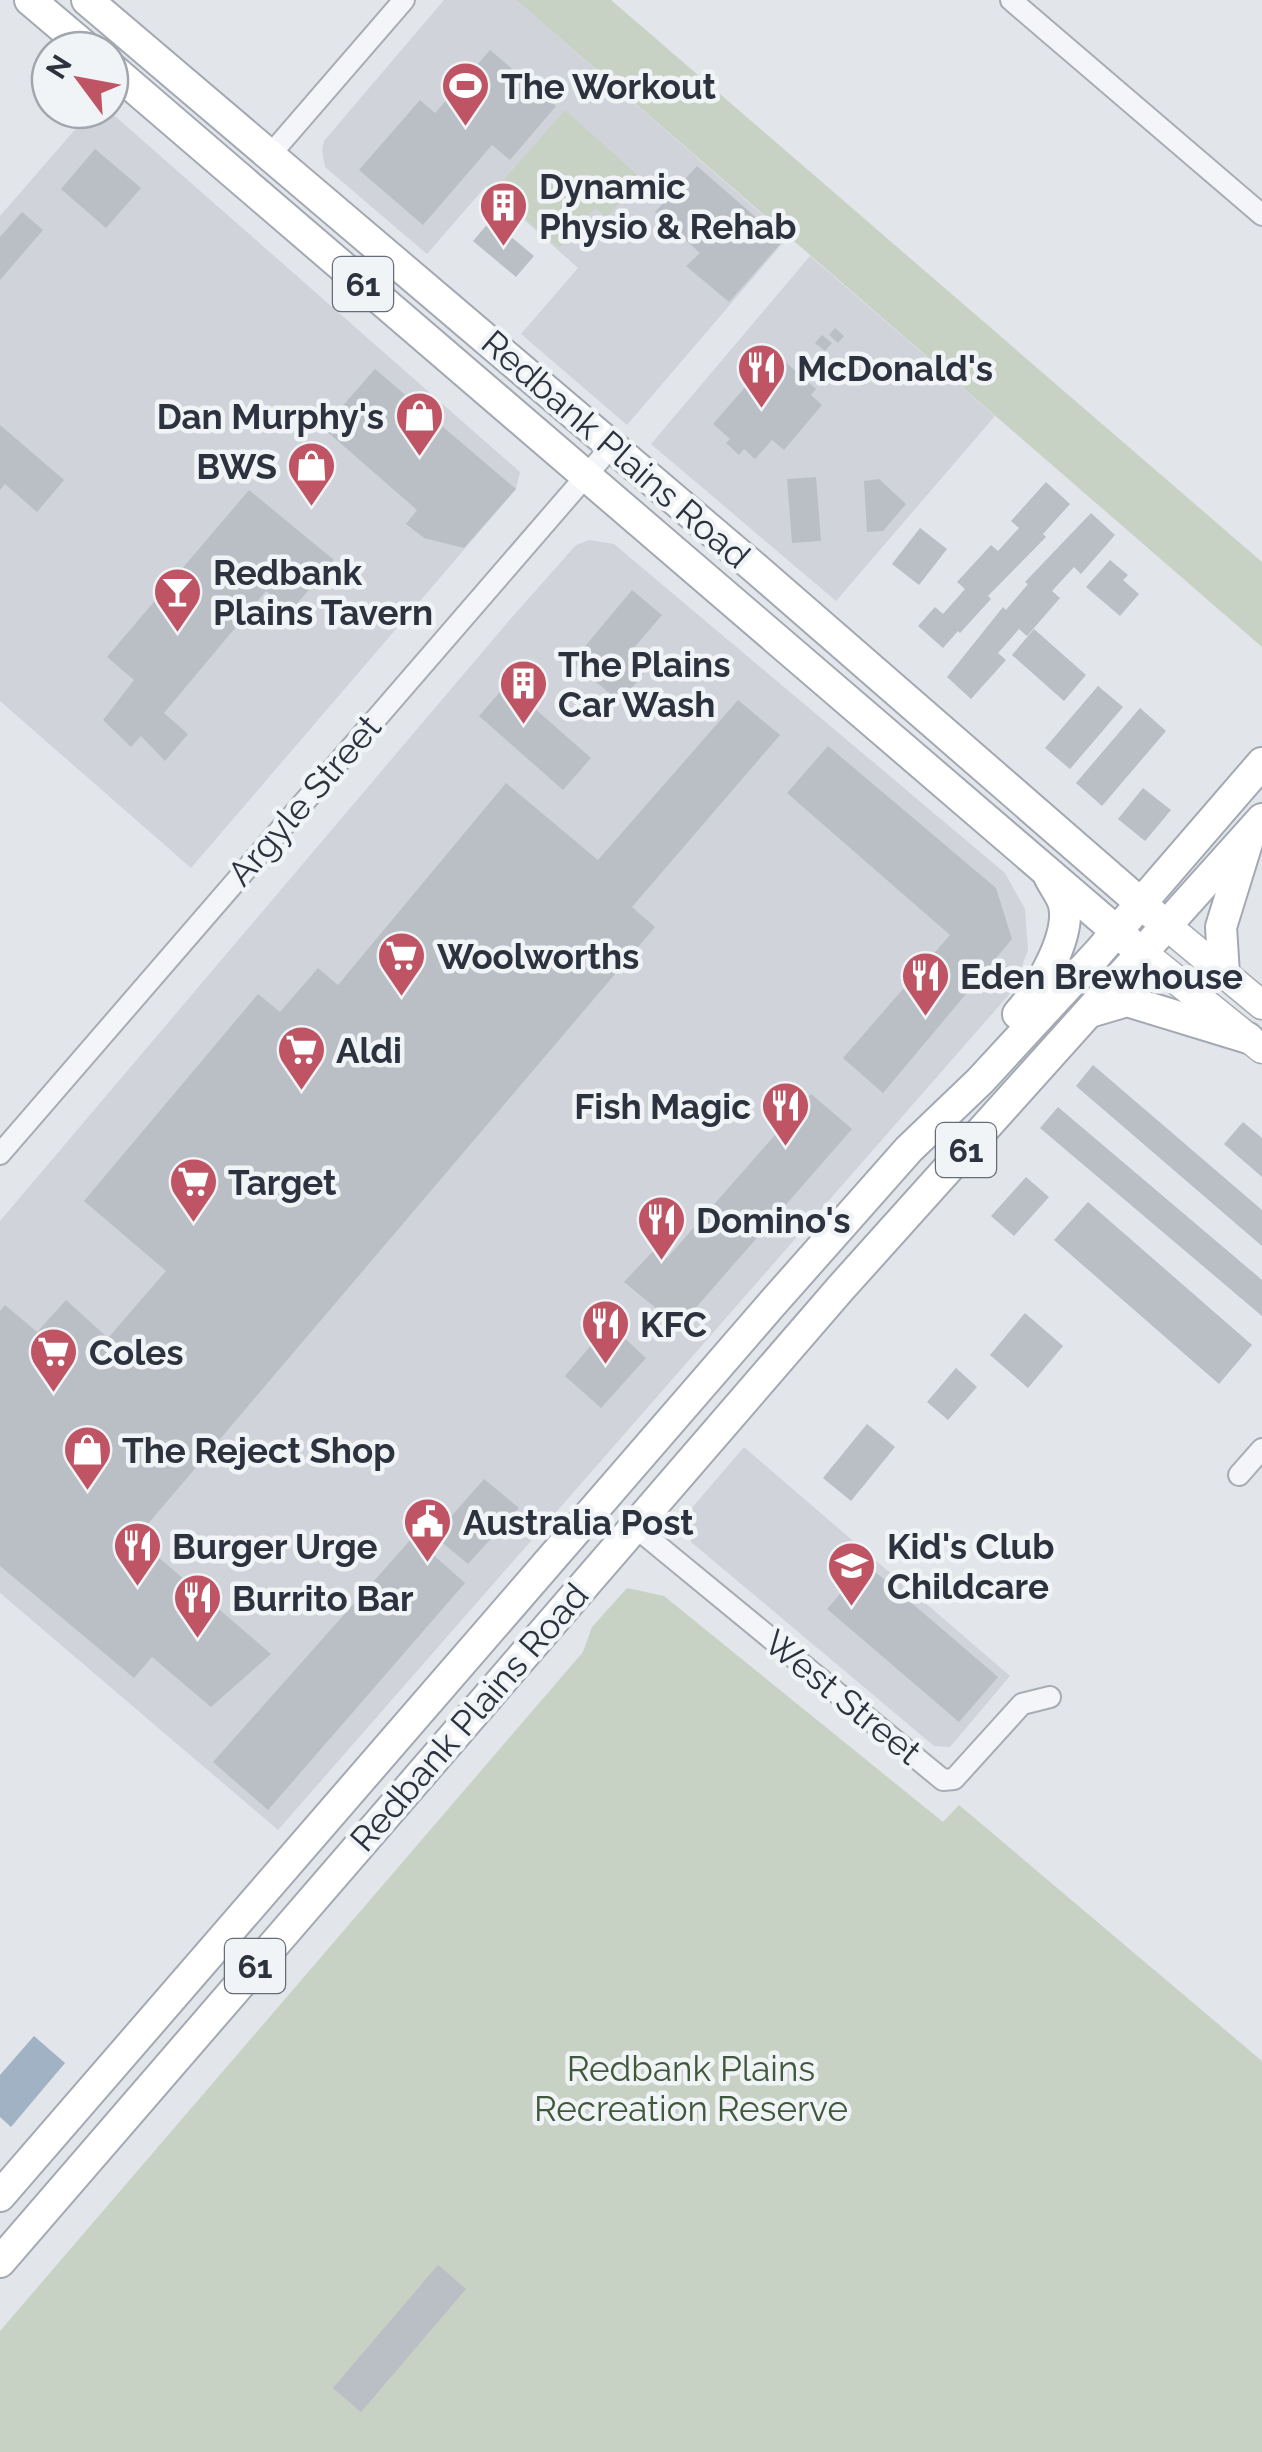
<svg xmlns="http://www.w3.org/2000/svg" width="1262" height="2452" font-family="Raleway,sans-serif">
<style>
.built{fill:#d0d4da}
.green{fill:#c7d2c4}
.water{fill:#a1b2c5}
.building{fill:#babec5}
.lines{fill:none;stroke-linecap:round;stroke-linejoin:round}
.street-casing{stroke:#a8acb3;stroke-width:24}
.secondary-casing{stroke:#a8acb3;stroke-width:31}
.primary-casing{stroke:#a3a9b3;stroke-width:34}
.street{stroke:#f4f5f8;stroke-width:20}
.secondary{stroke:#fff;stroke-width:28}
.primary{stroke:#fff;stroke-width:30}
.labels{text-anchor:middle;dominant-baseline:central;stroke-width:9;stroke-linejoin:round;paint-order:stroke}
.shield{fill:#f1f4f6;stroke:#676d76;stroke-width:2.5}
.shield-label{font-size:32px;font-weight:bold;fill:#2c333f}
.poi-label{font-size:35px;font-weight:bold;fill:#2c333f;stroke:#f1f4f6;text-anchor:start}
.street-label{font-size:35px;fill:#2c333f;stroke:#f1f4f6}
.park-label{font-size:35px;fill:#40593b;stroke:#f1f4f6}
</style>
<rect width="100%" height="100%" fill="#e2e5e9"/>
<g class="built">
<path d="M444,0H516L788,237L627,425L521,334L578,268L486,186L427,254L325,167L322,150L324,141Z"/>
<path d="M92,110H108L520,472L516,489L191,868L0,701V216Z"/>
<path d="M810,256L995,416L836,601L651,444Z"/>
<path d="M589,540L614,544L1005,873L1025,909L1028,950L1013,990L278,1830L0,1593V1221L507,623L576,545Z"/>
<path d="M744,1447L1010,1676L950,1747L934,1746L691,1542L690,1510Z"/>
</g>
<g class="green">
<path d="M516,0H611L1262,562V647Z"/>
<path d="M565,110L641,178L607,217L595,208L559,248L494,191Z"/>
<path d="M627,1588L664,1596L943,1822L959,1805L1262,2061V2452H0V2331L583,1652L592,1627Z"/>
</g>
<path class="water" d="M34,2036L65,2063L11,2127L0,2117V2075Z"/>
<g class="building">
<path d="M490,50L556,106L510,160L492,145L423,225L359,170L420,100L435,113Z"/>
<path d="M95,149L141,188L106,228L61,189Z"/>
<path d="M697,166L783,241L729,302L686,266L700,253L655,212Z"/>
<path d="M22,212L43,230L0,280V237Z"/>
<path d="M491,220L534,256L516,277L473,241Z"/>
<path d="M835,328L844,336L838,343L829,335Z"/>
<path d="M822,335L832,343L825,351L815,343Z"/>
<path d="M775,353L816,389L811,395L822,405L784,450L772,440L755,459L744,449L739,455L726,443L730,439L713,424Z"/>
<path d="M375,369L516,489L464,548L424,538L406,524L417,510L323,428Z"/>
<path d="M0,425L64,480L37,512L5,484L0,490Z"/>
<path d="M816,477L821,541L792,543L787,479Z"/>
<path d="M879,479L906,504L883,531L867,532L864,481Z"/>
<path d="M1046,482L1070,504L1043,534L1046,537L988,596L991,599L960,633L958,631L943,648L918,626L935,607L943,614L965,589L957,582L991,545L998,551L1019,528L1011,521Z"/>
<path d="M249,490L334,560L291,611L266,591L164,713L188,734L165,761L141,736L131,747L103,720L134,680L107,657Z"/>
<path d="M1091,513L1115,535L1081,574L1074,567L1052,591L1060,598L1027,636L1019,629L998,653L1006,660L971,699L947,677L1003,607L1006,610L1028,584L1025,582Z"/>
<path d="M920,528L947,549L919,585L892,564Z"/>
<path d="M1110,560L1128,575L1123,580L1139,594L1120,616L1086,587Z"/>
<path d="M632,590L662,615L627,656L645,672L620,702L572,662Z"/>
<path d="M1034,629L1086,675L1064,701L1012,655Z"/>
<path d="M507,684L591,758L563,790L479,716Z"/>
<path d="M1098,686L1123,707L1070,769L1045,748Z"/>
<path d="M738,700L780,735L632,907L655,927L136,1538L271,1654L211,1707L152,1657L134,1678L0,1566V1311L5,1305L37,1332L66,1300L108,1338L166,1271L84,1201L258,994L280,1012L318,968L338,985L506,783L598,860Z"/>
<path d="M1140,708L1166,731L1102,806L1076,783Z"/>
<path d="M828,746L996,888L1012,939L883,1093L843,1058L950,935L787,793Z"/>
<path d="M1143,788L1171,810L1145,841L1118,819Z"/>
<path d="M1093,1065L1262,1210V1246L1076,1086Z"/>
<path d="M811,1094L852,1129L679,1327L624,1282L655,1249L667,1258Z"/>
<path d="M1058,1107L1262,1280V1316L1040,1128Z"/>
<path d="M1243,1122L1262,1138V1177L1224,1144Z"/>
<path d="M1026,1177L1049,1197L1014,1236L991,1216Z"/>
<path d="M1088,1202L1252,1345L1219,1384L1054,1240Z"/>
<path d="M1025,1313L1063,1346L1028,1388L990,1355Z"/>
<path d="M609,1324L646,1358L601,1408L565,1376Z"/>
<path d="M956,1368L977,1387L948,1420L927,1402Z"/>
<path d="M867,1424L895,1447L851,1501L823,1478Z"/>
<path d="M484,1479L519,1508L468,1564L434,1536Z"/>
<path d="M413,1537L465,1583L268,1810L213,1762Z"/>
<path d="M866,1564L998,1677L959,1722L827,1609Z"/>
<path d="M438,2265L466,2289L361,2412L333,2388Z"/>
</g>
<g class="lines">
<defs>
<g id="street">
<path d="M1011,0L1262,215"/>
<path d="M270,155L404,0"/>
<path d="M0,1154L611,447"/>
<path d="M1239,1475L1262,1449"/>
<path d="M634,1526L943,1780L954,1779L1022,1704L1050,1697"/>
</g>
<g id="secondary">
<path d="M1167,926L1262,1005"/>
<path d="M1143,953L1262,1049"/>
</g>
<g id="primary">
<path d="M30,0L89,50"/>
<path d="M87,0L754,567L1153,914"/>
<path d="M110,67L1129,942"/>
<path d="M1224,974L1221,927L1247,843"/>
<path d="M1093,1011L1127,1001L1248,1038"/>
<path d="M1018,1014C1038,992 1071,937 1064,905C1062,896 1053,885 1049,876"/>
<path d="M0,2196L771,1305L909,1149L980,1081L1098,953L1262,763"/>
<path d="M0,2262L840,1289L1262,819"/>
</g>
</defs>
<use href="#street" class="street-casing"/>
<use href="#secondary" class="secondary-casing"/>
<use href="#primary" class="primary-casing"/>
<use href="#street" class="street"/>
<use href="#secondary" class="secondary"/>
<use href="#primary" class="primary"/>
</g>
<defs>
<symbol id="stadium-pin" viewBox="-11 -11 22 30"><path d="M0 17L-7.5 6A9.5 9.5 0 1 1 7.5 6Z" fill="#bf5564" stroke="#f1f4f6"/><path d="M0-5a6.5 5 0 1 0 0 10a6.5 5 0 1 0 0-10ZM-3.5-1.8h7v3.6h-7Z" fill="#fff"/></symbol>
<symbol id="building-pin" viewBox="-11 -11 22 30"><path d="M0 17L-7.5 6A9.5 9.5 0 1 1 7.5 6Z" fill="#bf5564" stroke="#f1f4f6"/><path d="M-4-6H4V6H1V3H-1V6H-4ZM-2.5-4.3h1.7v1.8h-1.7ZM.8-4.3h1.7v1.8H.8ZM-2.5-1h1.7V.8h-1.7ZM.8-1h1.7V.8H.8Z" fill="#fff"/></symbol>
<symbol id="restaurant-pin" viewBox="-11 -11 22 30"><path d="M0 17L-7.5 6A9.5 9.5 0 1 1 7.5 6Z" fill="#bf5564" stroke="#f1f4f6"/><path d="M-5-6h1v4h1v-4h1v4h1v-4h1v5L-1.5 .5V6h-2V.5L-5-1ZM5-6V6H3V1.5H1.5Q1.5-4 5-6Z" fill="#fff"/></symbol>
<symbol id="shop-pin" viewBox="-11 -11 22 30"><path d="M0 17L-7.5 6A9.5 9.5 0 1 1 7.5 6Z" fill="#bf5564" stroke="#f1f4f6"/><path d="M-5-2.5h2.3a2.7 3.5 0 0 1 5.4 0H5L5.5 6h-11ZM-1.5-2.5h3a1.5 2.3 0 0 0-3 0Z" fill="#fff"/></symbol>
<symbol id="bar-pin" viewBox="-11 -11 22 30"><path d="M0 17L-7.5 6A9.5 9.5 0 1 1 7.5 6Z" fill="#bf5564" stroke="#f1f4f6"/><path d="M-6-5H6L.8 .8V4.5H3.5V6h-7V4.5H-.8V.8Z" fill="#fff"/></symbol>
<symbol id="supermarket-pin" viewBox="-11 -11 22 30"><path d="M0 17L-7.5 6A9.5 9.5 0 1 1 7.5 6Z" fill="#bf5564" stroke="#f1f4f6"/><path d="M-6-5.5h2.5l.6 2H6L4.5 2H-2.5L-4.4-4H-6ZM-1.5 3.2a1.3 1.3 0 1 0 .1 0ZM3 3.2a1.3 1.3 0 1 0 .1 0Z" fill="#fff"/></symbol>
<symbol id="civic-pin" viewBox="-11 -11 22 30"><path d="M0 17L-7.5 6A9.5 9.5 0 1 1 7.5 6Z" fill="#bf5564" stroke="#f1f4f6"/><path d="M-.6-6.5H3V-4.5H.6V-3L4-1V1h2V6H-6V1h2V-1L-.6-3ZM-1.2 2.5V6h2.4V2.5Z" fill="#fff"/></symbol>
<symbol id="school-pin" viewBox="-11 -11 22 30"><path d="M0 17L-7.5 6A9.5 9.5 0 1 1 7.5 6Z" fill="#bf5564" stroke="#f1f4f6"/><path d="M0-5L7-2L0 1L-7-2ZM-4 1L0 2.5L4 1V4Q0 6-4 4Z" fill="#fff"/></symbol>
</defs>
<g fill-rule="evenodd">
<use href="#stadium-pin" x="438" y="58" width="55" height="75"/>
<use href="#building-pin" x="476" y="178" width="55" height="75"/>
<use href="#restaurant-pin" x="734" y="340" width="55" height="75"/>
<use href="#shop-pin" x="392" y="388" width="55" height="75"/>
<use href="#shop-pin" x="284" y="438" width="55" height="75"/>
<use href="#bar-pin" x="150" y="564" width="55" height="75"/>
<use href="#building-pin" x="496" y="656" width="55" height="75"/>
<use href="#supermarket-pin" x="374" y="928" width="55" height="75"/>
<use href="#restaurant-pin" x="898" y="948" width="55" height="75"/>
<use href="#supermarket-pin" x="274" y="1022" width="55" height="75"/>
<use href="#restaurant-pin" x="758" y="1078" width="55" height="75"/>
<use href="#supermarket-pin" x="166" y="1154" width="55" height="75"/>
<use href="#restaurant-pin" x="634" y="1192" width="55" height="75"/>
<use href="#restaurant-pin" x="578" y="1296" width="55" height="75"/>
<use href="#supermarket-pin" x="26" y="1324" width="55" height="75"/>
<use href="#shop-pin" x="60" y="1422" width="55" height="75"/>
<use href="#civic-pin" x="400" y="1494" width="55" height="75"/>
<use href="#restaurant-pin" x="110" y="1518" width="55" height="75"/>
<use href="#school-pin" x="824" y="1538" width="55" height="75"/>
<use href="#restaurant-pin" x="170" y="1570" width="55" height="75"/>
</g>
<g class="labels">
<g class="shield">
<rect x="333" y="257" width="60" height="54" rx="8"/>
<rect x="936" y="1123" width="60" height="54" rx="8"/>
<rect x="225" y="1939" width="60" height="54" rx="8"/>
</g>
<g class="shield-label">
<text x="363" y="284">61</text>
<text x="966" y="1150">61</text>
<text x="255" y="1966">61</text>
</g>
<g class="poi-label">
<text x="501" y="86">The Workout</text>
<text x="539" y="186">Dynamic<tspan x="539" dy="40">Physio &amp; Rehab</tspan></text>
<text x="797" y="368">McDonald's</text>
<text x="384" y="416" text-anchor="end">Dan Murphy's</text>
<text x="277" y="466" text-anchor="end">BWS</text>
<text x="213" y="572">Redbank<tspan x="213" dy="40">Plains Tavern</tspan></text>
<text x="558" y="664">The Plains<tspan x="558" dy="40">Car Wash</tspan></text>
<text x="437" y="956">Woolworths</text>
<text x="960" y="976">Eden Brewhouse</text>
<text x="336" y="1050">Aldi</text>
<text x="751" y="1106" text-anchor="end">Fish Magic</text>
<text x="228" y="1182">Target</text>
<text x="696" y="1220">Domino's</text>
<text x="640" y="1324">KFC</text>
<text x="89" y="1352">Coles</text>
<text x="122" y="1450">The Reject Shop</text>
<text x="463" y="1522">Australia Post</text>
<text x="172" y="1546">Burger Urge</text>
<text x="887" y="1546">Kid's Club<tspan x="887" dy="40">Childcare</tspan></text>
<text x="232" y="1598">Burrito Bar</text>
</g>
<g class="street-label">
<text transform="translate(616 449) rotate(41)">Redbank Plains Road</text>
<text transform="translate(304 800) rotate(-49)">Argyle Street</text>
<text transform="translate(843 1697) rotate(39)">West Street</text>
<text transform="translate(469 1717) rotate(-49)">Redbank Plains Road</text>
</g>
<g class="park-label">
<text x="691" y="2068">Redbank Plains<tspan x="691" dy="40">Recreation Reserve</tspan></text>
</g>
</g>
<g transform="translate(80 80) rotate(302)"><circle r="48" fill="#f1f4f6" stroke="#a2a7ad" stroke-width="2.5"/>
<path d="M0-8L18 38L0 25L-18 38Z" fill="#bf5564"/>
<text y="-15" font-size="28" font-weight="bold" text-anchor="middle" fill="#2c333f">N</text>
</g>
</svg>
